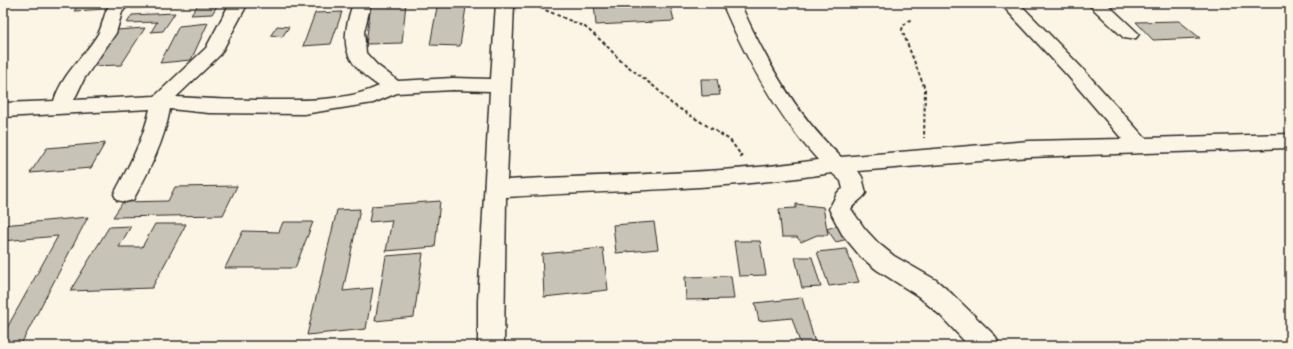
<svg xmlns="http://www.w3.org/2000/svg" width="1293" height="349" font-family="'Playpen Sans',sans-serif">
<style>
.building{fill:#c8c3b7;stroke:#2b2b2b}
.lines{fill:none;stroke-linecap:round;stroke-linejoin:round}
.street-casing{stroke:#2b2b2b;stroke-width:3}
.path-far1{stroke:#2b2b2b;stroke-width:2;stroke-dasharray:3.5 2.5;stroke-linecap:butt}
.path{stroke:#2b2b2b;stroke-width:2.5;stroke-dasharray:4.5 3.5;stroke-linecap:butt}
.street{fill:#fcf5e5;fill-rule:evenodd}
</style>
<rect width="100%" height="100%" fill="#fcf5e5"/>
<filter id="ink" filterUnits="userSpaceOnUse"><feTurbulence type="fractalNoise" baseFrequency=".025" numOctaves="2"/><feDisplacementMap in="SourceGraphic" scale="8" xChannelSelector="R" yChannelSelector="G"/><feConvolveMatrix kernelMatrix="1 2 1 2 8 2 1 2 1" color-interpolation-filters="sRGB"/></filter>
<g filter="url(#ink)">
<g class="building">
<path d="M80,3H111L106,9L74,11Z"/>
<path d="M136,3H161L159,7L132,8Z"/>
<path d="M199,3H219L212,14L191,15Z"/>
<path d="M406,3L402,43L366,44L371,4Z"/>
<path d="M594,3H670L674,21L596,25Z"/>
<path d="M437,7H466L460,46L430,45Z"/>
<path d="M342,12L331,44L303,46L315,13Z"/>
<path d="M175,13L163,31L151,32L157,22L127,23L132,15Z"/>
<path d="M1179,21L1200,38L1153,40L1136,22Z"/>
<path d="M208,23L191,60L160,63L179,26Z"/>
<path d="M277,26L289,27L282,37L271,35Z"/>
<path d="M145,28L121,65L91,66L117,30Z"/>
<path d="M701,79H717L720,95L702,96Z"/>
<path d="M105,143L91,168L30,173L47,148Z"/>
<path d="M237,186L223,215L113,217L123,202L168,201L175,187Z"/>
<path d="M440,201L435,247L386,251L392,220L369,222L372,206Z"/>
<path d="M796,204L823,207L828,235H817L801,242L797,237H782L779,209L796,208Z"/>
<path d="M360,209L343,291L373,288L366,329L307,335L337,210Z"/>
<path d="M88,217L20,346H3V335L58,236L3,241V225Z"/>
<path d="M283,222H313L295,268H225L243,231L279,232Z"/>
<path d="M654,222L658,249L616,253L613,225Z"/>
<path d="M155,224H186L152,288L70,291L109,227L131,226L119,247H142Z"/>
<path d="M838,225L848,239L836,242L827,229Z"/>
<path d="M734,241H760L766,275L739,276Z"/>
<path d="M603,248L608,290L544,297L542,254Z"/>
<path d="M846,249L859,282L829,286L817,252Z"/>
<path d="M423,253L414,317L375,321L386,256Z"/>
<path d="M795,257H812L821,287L802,288Z"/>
<path d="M731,276L734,299L686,300L685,277Z"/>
<path d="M802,298L816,346H801L792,318L759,321L755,303Z"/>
<path d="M877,340L879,346H825V344Z"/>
</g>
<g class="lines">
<defs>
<g id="street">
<path d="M111,3H130L122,12L116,33L84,79L74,100L155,96L206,48L230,3H248L220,55L176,97C206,99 235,100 265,100C302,100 345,102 379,86C342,61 340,44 353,3H371L364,32L366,53L377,65L398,81L453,78L491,79L496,3H514L507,180C610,174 715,175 818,160C776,114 746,59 722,3H740C765,59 795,114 841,157L1029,141L1122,139L1067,75L1000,3H1019L1081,67L1145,138L1290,134V148L1029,157L858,171L862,177L866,193C862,200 855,202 851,209L865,229L878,243L894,256L936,280L952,294L989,330L996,337L999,346H969L941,316L918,296L877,270L861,257L842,234L829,209L838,192L843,189L841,181L832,173C724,190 615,190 506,197L504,346H478V301L490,91L453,90L397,93L373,103L304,114L209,113L170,109C164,142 149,171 133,200L125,202L117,200L114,194C129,166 143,140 150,109L3,117V103L54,101C62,74 84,57 98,34C104,23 103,13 111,3Z"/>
<path d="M1087,3H1106L1139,34L1136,38L1130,39L1124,38Z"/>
</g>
</defs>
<use href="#street" class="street-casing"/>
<g class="path-far1">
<path d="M529,3L585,27L604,43L621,61L656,88L672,104L730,140L741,155"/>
<path d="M911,19L903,26L902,30L925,89L924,138"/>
</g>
<path class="path" d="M741,154V158"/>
<use href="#street" class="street"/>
</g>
</g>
<rect width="1293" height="349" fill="none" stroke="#fcf5e5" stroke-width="16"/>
<rect x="8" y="8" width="1277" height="333" fill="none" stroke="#2b2b2b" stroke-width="1.5" filter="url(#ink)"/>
</svg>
